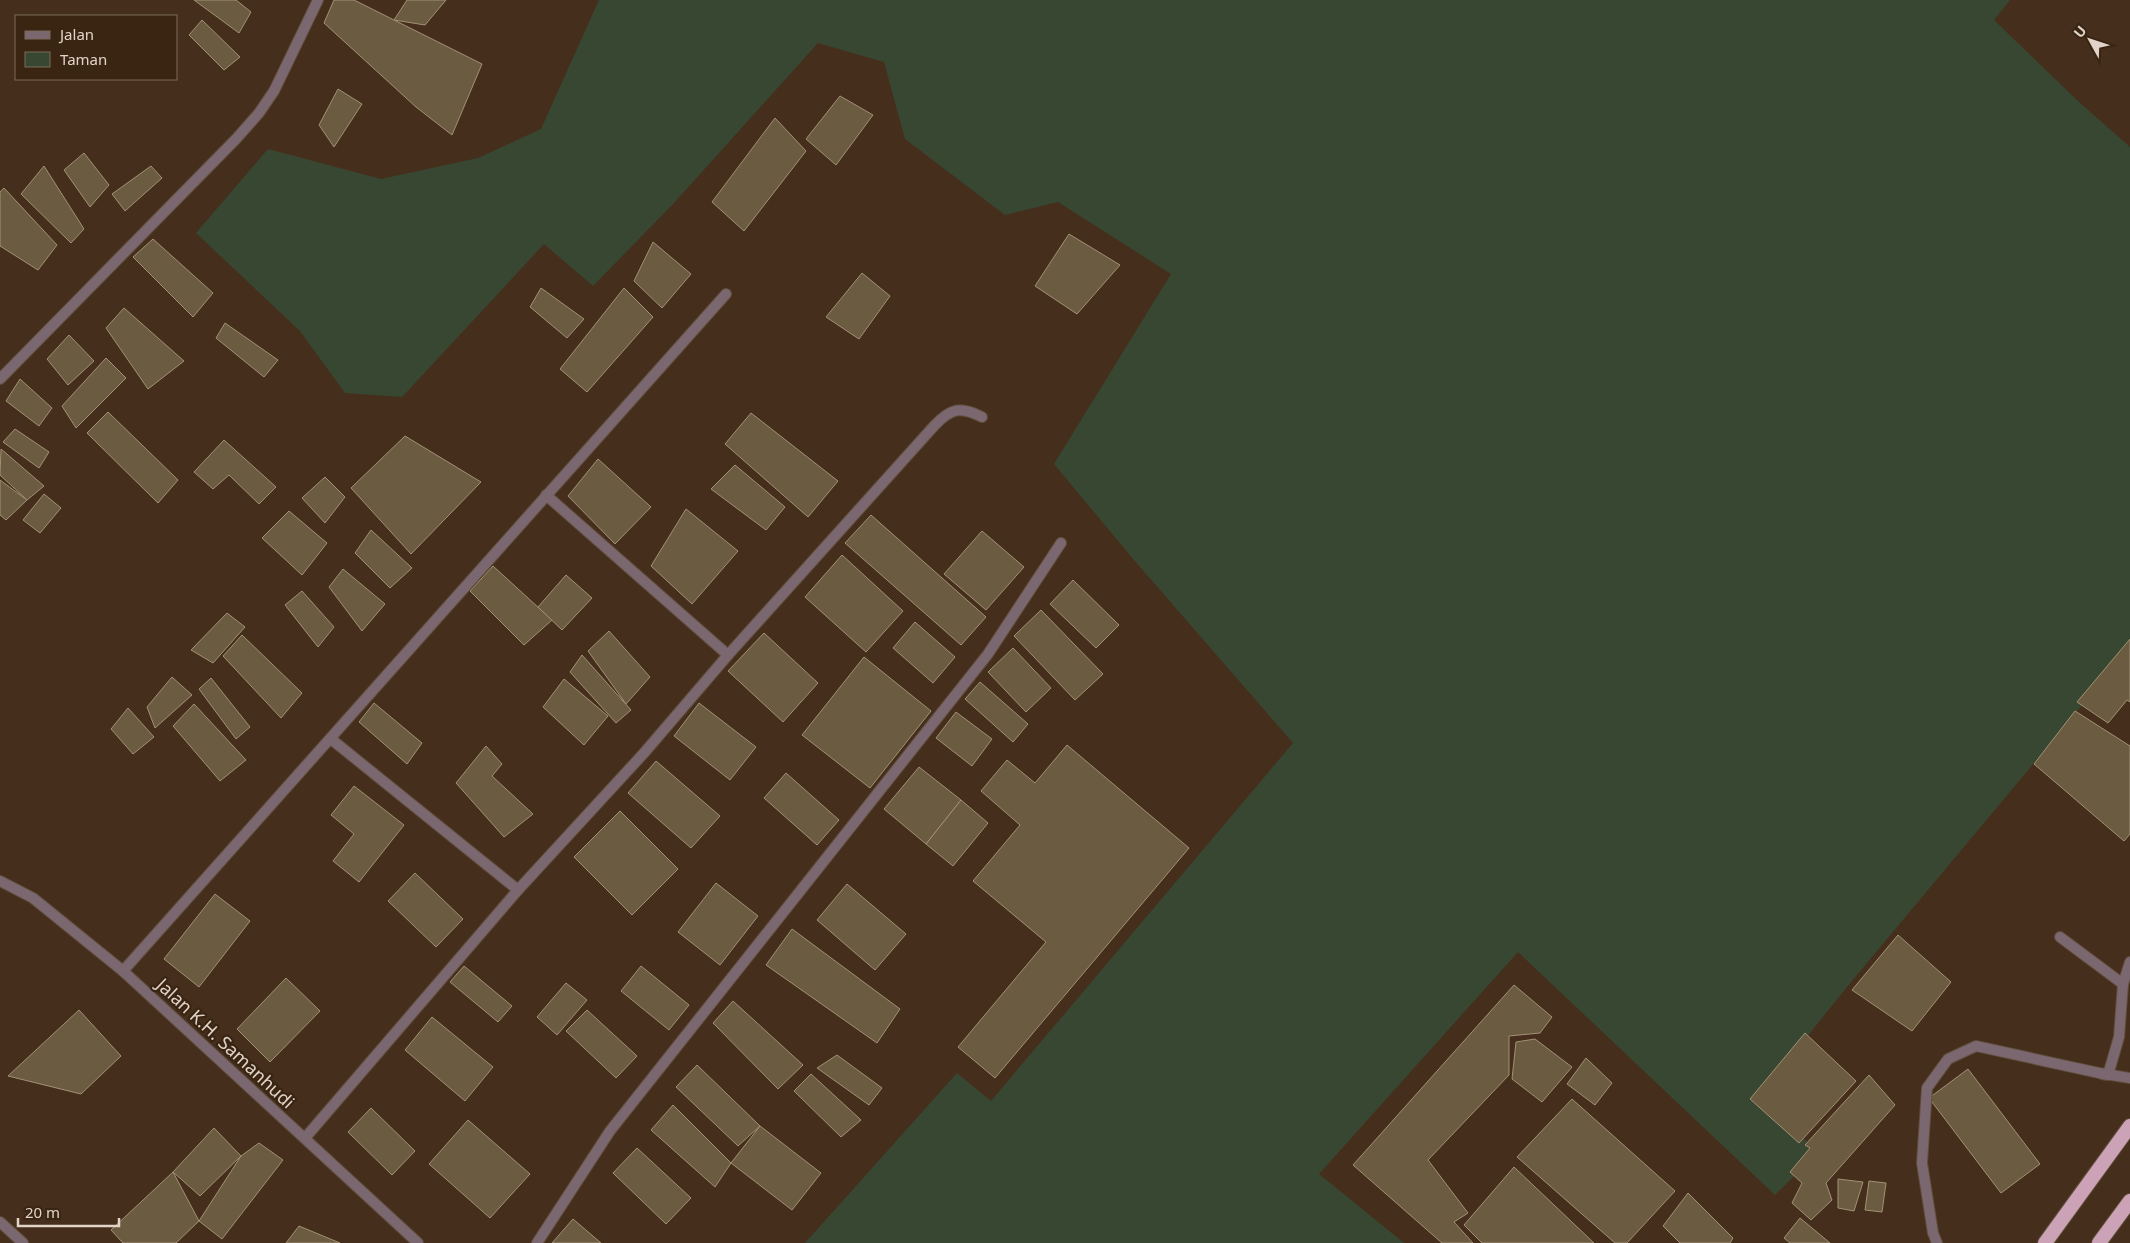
<svg xmlns="http://www.w3.org/2000/svg" width="2130" height="1243" font-family="'Noto Sans',sans-serif">
<style>
.green{fill:#384732}
.building{fill:#6b5b41;stroke:#a29175}
.lines{fill:none;stroke-linecap:round;stroke-linejoin:round}
.service-casing{stroke:#614d3b;stroke-width:12}
.minor-casing{stroke:#614d3b;stroke-width:12}
.trunk-casing{stroke:#614d3b;stroke-width:16}
.service{stroke:#7a6770;stroke-width:10}
.minor{stroke:#7a6770;stroke-width:10}
.trunk{stroke:#cca2b6;stroke-width:14}
.labels{text-anchor:middle;dominant-baseline:central;stroke-width:4.5;stroke-linejoin:round;paint-order:stroke}
.street-label{font-size:18px;fill:#e1d3c8;stroke:#3a2512}
</style>
<rect width="100%" height="100%" fill="#452f1c"/>
<path class="green" d="M599,0H2010L1994,20L2080,103L2130,147V648L1851,982L1761,1094L1818,1153L1775,1195L1518,952L1319,1174L1404,1243H805L957,1073L991,1101L1293,743L1134,560L1054,464L1171,274L1058,202L1005,215L905,139L884,62L818,43L674,203L593,286L544,244L402,397L345,393L300,331L196,233L268,149L381,179L478,158L541,129Z"/>
<g class="building">
<path d="M194,0H236L251,12L239,33Z"/>
<path d="M334,0H354L482,64L452,135L416,107L324,23Z"/>
<path d="M407,0H446L425,25L394,20Z"/>
<path d="M202,20L240,57L224,70L189,35Z"/>
<path d="M338,89L362,104L334,147L319,125Z"/>
<path d="M840,96L873,115L836,165L806,139Z"/>
<path d="M775,118L806,151L744,231L712,202Z"/>
<path d="M84,153L109,185L90,207L64,170Z"/>
<path d="M44,166L84,229L71,243L21,194Z"/>
<path d="M151,166L162,178L125,211L112,194Z"/>
<path d="M4,188L57,245L38,270L0,246V192Z"/>
<path d="M1069,234L1120,265L1077,314L1035,286Z"/>
<path d="M153,239L213,293L193,317L133,257Z"/>
<path d="M653,242L691,274L662,308L634,281Z"/>
<path d="M862,273L890,296L859,339L826,317Z"/>
<path d="M541,288L584,319L567,338L530,307Z"/>
<path d="M624,288L653,317L587,392L560,369Z"/>
<path d="M124,308L184,361L148,389L106,328Z"/>
<path d="M225,323L278,360L264,377L216,338Z"/>
<path d="M69,335L94,361L68,385L47,359Z"/>
<path d="M106,358L126,378L76,428L62,406Z"/>
<path d="M20,379L52,408L39,426L6,401Z"/>
<path d="M108,412L178,480L158,503L87,433Z"/>
<path d="M751,413L838,481L808,517L725,444Z"/>
<path d="M15,429L49,452L39,468L3,442Z"/>
<path d="M405,436L481,482L411,554L351,488Z"/>
<path d="M224,440L276,487L259,504L229,475L213,489L194,472Z"/>
<path d="M1,449L44,486L27,500L0,475Z"/>
<path d="M598,459L651,507L615,544L568,496Z"/>
<path d="M735,465L785,507L766,530L711,489Z"/>
<path d="M325,477L345,497L325,523L302,498Z"/>
<path d="M0,480L27,500L6,520L0,515Z"/>
<path d="M44,494L61,508L40,533L23,520Z"/>
<path d="M686,509L738,551L692,604L651,566Z"/>
<path d="M289,511L327,543L302,575L262,538Z"/>
<path d="M871,515L986,617L961,645L845,543Z"/>
<path d="M371,530L412,568L390,588L355,553Z"/>
<path d="M982,531L1024,567L986,610L944,574Z"/>
<path d="M842,555L903,611L866,652L805,597Z"/>
<path d="M493,566L552,620L524,645L470,591Z"/>
<path d="M343,569L385,604L362,631L329,587Z"/>
<path d="M566,575L592,598L562,630L538,607Z"/>
<path d="M1073,580L1119,625L1096,648L1050,604Z"/>
<path d="M302,591L334,627L318,647L285,605Z"/>
<path d="M1041,610L1103,674L1075,700L1014,636Z"/>
<path d="M227,613L245,627L213,663L191,650Z"/>
<path d="M915,622L955,657L933,683L893,648Z"/>
<path d="M609,631L650,677L626,704L588,651Z"/>
<path d="M764,633L818,683L783,722L728,671Z"/>
<path d="M242,635L302,693L281,718L223,656Z"/>
<path d="M2130,639V702L2127,700L2108,723L2077,702Z"/>
<path d="M1013,648L1051,688L1026,712L988,672Z"/>
<path d="M582,655L631,710L616,723L570,672Z"/>
<path d="M864,657L931,711L870,788L802,735Z"/>
<path d="M172,677L192,695L155,728L147,707Z"/>
<path d="M211,678L250,727L236,739L199,689Z"/>
<path d="M564,679L608,716L584,745L543,707Z"/>
<path d="M980,682L1028,724L1013,742L965,699Z"/>
<path d="M374,703L422,743L407,764L359,722Z"/>
<path d="M699,703L756,747L730,780L674,736Z"/>
<path d="M194,704L246,760L220,781L173,726Z"/>
<path d="M128,708L154,737L133,754L111,729Z"/>
<path d="M2075,711L2130,746V834L2124,841L2034,764Z"/>
<path d="M956,712L992,739L972,766L936,738Z"/>
<path d="M1067,745L1189,848L995,1078L958,1047L1046,942L973,881L1020,825L981,791L1007,760L1035,783Z"/>
<path d="M486,746L502,764L492,776L533,814L504,837L456,783Z"/>
<path d="M656,761L720,816L691,848L628,793Z"/>
<path d="M919,767L961,800L926,844L884,809Z"/>
<path d="M786,773L839,820L817,845L764,798Z"/>
<path d="M354,786L404,825L359,882L333,861L354,834L331,815Z"/>
<path d="M961,800L988,823L953,866L926,844Z"/>
<path d="M620,811L678,869L632,915L574,857Z"/>
<path d="M415,873L463,919L436,947L388,901Z"/>
<path d="M716,883L758,916L720,965L678,932Z"/>
<path d="M847,884L906,934L875,970L817,920Z"/>
<path d="M215,894L250,921L199,987L164,959Z"/>
<path d="M792,929L900,1009L877,1043L766,965Z"/>
<path d="M1898,935L1951,982L1912,1031L1852,990Z"/>
<path d="M464,966L512,1006L498,1022L450,982Z"/>
<path d="M641,966L689,1005L669,1030L621,991Z"/>
<path d="M286,978L320,1011L270,1062L237,1029Z"/>
<path d="M566,983L587,1000L557,1035L537,1017Z"/>
<path d="M1514,985L1552,1017L1540,1033L1509,1036V1075L1428,1160L1468,1213L1454,1222L1473,1243H1442L1353,1165Z"/>
<path d="M733,1001L803,1065L778,1089L713,1023Z"/>
<path d="M79,1010L121,1056L81,1094L8,1076Z"/>
<path d="M587,1010L637,1056L616,1078L566,1031Z"/>
<path d="M432,1017L493,1067L465,1101L405,1050Z"/>
<path d="M1805,1033L1856,1081L1799,1143L1750,1099Z"/>
<path d="M1535,1039L1572,1067L1542,1102L1512,1079L1516,1042Z"/>
<path d="M837,1055L882,1088L869,1105L817,1068Z"/>
<path d="M1586,1058L1612,1083L1595,1105L1567,1084Z"/>
<path d="M697,1065L760,1126L738,1146L676,1087Z"/>
<path d="M1968,1069L2040,1164L2001,1193L1929,1098Z"/>
<path d="M811,1074L861,1120L841,1137L794,1091Z"/>
<path d="M1869,1075L1895,1105L1826,1183L1832,1200L1811,1220L1792,1203L1802,1183L1790,1172L1810,1148L1805,1145Z"/>
<path d="M1572,1099L1675,1191L1627,1243H1615L1517,1157Z"/>
<path d="M673,1105L731,1163L715,1187L651,1130Z"/>
<path d="M371,1108L415,1151L392,1175L348,1132Z"/>
<path d="M468,1120L530,1174L490,1218L429,1164Z"/>
<path d="M760,1126L821,1173L792,1210L731,1163Z"/>
<path d="M214,1128L241,1156L200,1196L173,1172Z"/>
<path d="M259,1143L283,1160L222,1239L199,1221L241,1156Z"/>
<path d="M637,1148L691,1198L666,1224L613,1173Z"/>
<path d="M1514,1167L1594,1243H1482L1464,1225Z"/>
<path d="M173,1172L199,1221L176,1243H123L111,1230Z"/>
<path d="M1838,1179L1863,1182L1854,1211L1838,1208Z"/>
<path d="M1869,1181L1886,1183L1882,1212L1865,1210Z"/>
<path d="M1688,1193L1733,1238L1730,1243H1680L1663,1226Z"/>
<path d="M1800,1218L1830,1243H1790L1784,1238Z"/>
<path d="M573,1219L601,1243H552Z"/>
<path d="M299,1226L340,1243H286Z"/>
</g>
<g class="lines">
<defs>
<g id="service">
<path d="M2060,937L2123,984"/>
<path d="M2102,1074L2108,1075L2119,1037L2123,984L2130,962"/>
<path d="M1937,1243L1933,1233L1922,1163L1927,1088L1948,1059L1976,1046L2099,1073L2130,1078"/>
</g>
<g id="minor">
<path d="M0,379L236,139L259,113L274,91L318,0"/>
<path d="M546,495L728,655"/>
<path d="M331,739L518,890"/>
<path d="M0,881L33,898L123,971L418,1243"/>
<path d="M123,971L726,294"/>
<path d="M305,1138L518,890L644,753L728,655L934,426C951,408 960,406 982,417"/>
<path d="M0,1222L23,1243"/>
<path d="M537,1243L610,1131L988,654L1061,543"/>
</g>
<g id="trunk">
<path d="M2045,1243L2130,1126"/>
<path d="M2099,1243L2130,1201"/>
</g>
</defs>
<use href="#service" class="service-casing"/>
<use href="#minor" class="minor-casing"/>
<use href="#trunk" class="trunk-casing"/>
<use href="#service" class="service"/>
<use href="#minor" class="minor"/>
<use href="#trunk" class="trunk"/>
</g>
<g class="labels">
<g class="street-label">
<text transform="translate(226 1043) rotate(43)">Jalan K.H. Samanhudi</text>
</g>
</g>
<rect x="15" y="15" width="162" height="65" fill="#3a2512" stroke="#7d6b5b"/>
<rect x="25" y="31" width="25" height="8" fill="#7a6770" stroke="#7d6b5b"/>
<text x="60" y="40" font-size="15" fill="#e1d3c8">Jalan</text>
<rect x="25" y="52" width="25" height="15" fill="#384732" stroke="#7d6b5b"/>
<text x="60" y="65" font-size="15" fill="#e1d3c8">Taman</text>
<g transform="translate(2090 40) rotate(310)" stroke="#3a2512" stroke-width="4" paint-order="stroke">
<path d="M0-4L9 19L0 12L-9 19Z" fill="#e1d3c8"/>
<text y="-8" font-size="14" font-weight="bold" text-anchor="middle" fill="#e1d3c8">U</text>
</g>
<path d="M18 1218v8h101v-8" fill="none" stroke="#e1d3c8" stroke-width="2.5"/>
<text x="25" y="1218" font-size="15" fill="#e1d3c8" stroke="#3a2512" stroke-width="4" paint-order="stroke">20 m</text>
</svg>
